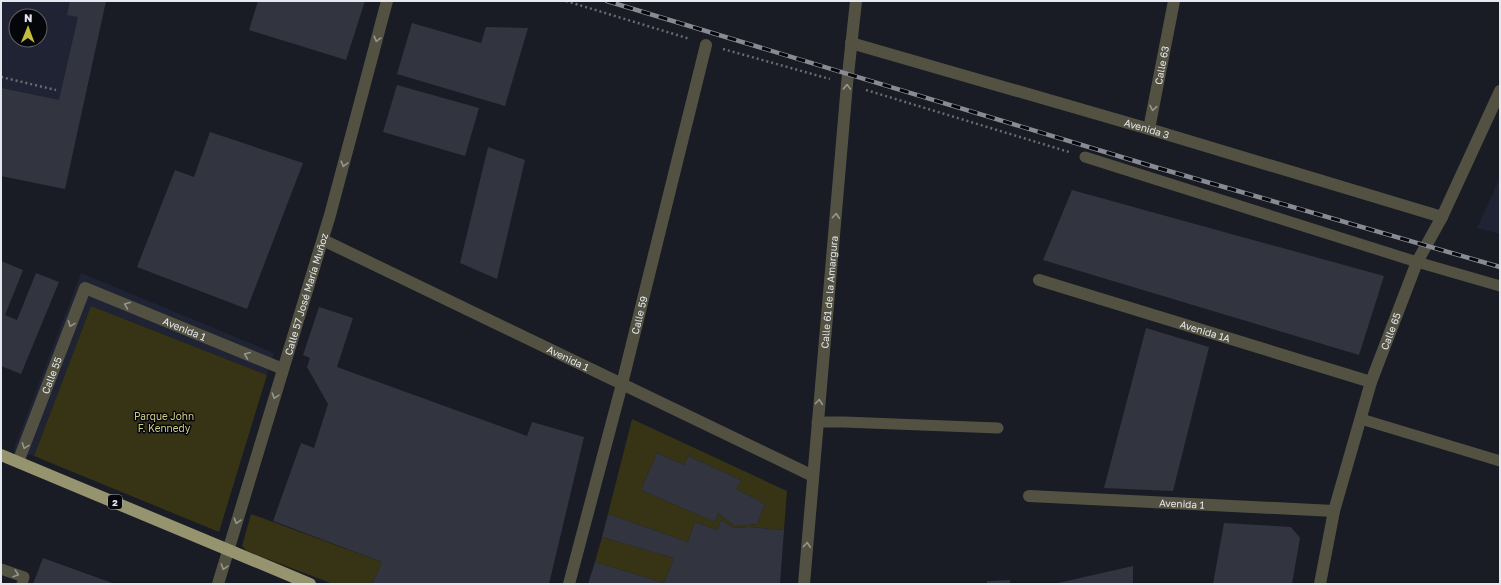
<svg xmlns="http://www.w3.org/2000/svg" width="1501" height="585" font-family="'Golos Text',sans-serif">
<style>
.built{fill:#202333;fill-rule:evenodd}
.green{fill:#363414;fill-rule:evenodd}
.building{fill:#32353f}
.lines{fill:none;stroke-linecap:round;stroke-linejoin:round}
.path{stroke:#696b74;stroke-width:2.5;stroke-dasharray:2 3;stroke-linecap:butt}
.service{stroke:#535242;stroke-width:11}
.minor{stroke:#535242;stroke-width:12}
.tertiary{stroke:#535242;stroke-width:12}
.trunk{stroke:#96946e;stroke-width:12}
.rail-casing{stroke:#898b94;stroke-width:4.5}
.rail{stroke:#05060a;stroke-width:3;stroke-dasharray:9;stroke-linecap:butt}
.oneway{stroke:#959690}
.labels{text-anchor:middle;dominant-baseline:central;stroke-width:3;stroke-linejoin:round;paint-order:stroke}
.shield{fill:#05060a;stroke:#a2a4aa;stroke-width:1}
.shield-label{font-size:9px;font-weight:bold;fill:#e6e8ef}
.street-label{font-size:10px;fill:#e6e8ef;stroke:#05060a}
.park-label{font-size:10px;fill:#cfcb88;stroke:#05060a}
</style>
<rect width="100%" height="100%" fill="#191b25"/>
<g class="built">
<path d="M1,1H106L65,189L1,176ZM16,16H40V40H16Z"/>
<path d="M1500,178V234L1477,228Z"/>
<path d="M81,273L274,353L267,375L91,306L34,456L13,451Z"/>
</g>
<g class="green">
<path d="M91,306L267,375L219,532L34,456Z"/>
<path d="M632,419L787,491L784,530L748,527L734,528L721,520L717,530L695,522L688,542L608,514ZM657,453L684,465L688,456L741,480L736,489L765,504L757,524L735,526L718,513L715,522L641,490Z"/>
<path d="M251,514L382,562L372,584H333L247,551L242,546Z"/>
<path d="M602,537L674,558L664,583L595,562Z"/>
</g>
<g class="building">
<path d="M70,1H106L65,189L1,176V88L59,100L78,17L67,15Z"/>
<path d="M258,1H365L346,60L249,30Z"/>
<path d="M412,23L481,43L486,27L528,28L505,106L397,74Z"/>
<path d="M397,85L479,108L465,156L383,132Z"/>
<path d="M210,132L303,163L247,309L137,267L175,170L194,177Z"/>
<path d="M488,147L525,160L497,279L460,263Z"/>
<path d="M1072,190L1384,276L1359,355L1043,260Z"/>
<path d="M1,261L23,270L5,315L17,320L36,273L59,282L21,374L1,366Z"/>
<path d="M319,307L353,318L337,367L527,436L532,422L584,437L549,584H372L382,562L273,521L301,443L314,448L328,404L307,367L310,358L303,355Z"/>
<path d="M1146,328L1209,347L1173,491L1104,488Z"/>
<path d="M657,453L684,465L688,456L741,480L736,489L765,504L757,524L735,526L718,513L715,522L641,490Z"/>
<path d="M608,514L688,542L695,522L717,530L721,520L734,528L748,527L784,530L780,584H588L595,562L664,583L674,558L602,537Z"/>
<path d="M1224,523L1291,527L1300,538L1292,584H1213Z"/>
<path d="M43,558L115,584H33Z"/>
<path d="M1133,566V584H1058V583Z"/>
<path d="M1010,580V584H987V581Z"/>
</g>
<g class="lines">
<g class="path">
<path d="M566,1L690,39"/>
<path d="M723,49L830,79"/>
<path d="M1,77L56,90"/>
<path d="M866,90L1069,152"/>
</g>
<g class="service">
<path d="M1085,157L1417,262L1500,286"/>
<path d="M1361,419L1500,461"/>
<path d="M817,422H844L998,428"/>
<path d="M1,569L24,577L22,584"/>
</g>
<g class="minor">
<path id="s1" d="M851,43L1149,129L1442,217"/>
<path id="s2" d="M1149,129L1174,1"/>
<path id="s3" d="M323,240L813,476"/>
<path id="s4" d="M1039,280L1371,382"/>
<path id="s5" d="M18,462L85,288L283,369"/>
<path id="s6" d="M1029,496L1334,511"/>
<path id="s7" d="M569,584L622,384L706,45"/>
<path id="s8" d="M1320,584L1334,511L1371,382L1417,262L1442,217L1500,91"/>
</g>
<g class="tertiary">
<path id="s9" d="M218,584L330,215L387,1"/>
<path id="s10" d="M804,584L847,84L856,1"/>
</g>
<path class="trunk" d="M1,455L310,584"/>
<defs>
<path id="rail" d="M607,1L1148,165L1500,267"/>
</defs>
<use href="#rail" class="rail-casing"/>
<use href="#rail" class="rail"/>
</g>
<defs><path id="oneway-chevron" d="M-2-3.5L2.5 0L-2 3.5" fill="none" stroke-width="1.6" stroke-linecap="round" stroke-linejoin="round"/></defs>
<g class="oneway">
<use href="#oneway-chevron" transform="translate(377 39) rotate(105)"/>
<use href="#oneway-chevron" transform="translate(847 87) rotate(-88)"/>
<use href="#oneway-chevron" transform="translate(1153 108) rotate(101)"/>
<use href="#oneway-chevron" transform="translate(344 164) rotate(105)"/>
<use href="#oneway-chevron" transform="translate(836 216) rotate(-85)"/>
<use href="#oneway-chevron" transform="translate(127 305) rotate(-158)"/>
<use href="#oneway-chevron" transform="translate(71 324) rotate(111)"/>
<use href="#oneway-chevron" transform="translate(247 355) rotate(-158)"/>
<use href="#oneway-chevron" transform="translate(275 396) rotate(107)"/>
<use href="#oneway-chevron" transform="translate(819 402) rotate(-85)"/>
<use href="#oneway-chevron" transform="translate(25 446) rotate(111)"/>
<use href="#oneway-chevron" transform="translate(237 521) rotate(107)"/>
<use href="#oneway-chevron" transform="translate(807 545) rotate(-85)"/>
<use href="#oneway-chevron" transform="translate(224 567) rotate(108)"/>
<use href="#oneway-chevron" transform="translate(16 574) rotate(18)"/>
</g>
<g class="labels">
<rect class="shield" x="108" y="495" width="14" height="14" rx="3"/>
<g class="shield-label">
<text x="115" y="502">2</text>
</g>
<g class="street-label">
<text stroke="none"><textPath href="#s2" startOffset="65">Calle 63</textPath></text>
<text stroke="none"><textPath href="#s1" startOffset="308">Avenida 3</textPath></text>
<text stroke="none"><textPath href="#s10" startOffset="293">Calle 61 de la Amargura</textPath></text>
<text stroke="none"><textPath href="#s9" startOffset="303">Calle 57 José María Muñoz</textPath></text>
<text stroke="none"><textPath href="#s7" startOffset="278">Calle 59</textPath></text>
<text stroke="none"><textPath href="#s5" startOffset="294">Avenida 1</textPath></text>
<text stroke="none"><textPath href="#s4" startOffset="174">Avenida 1A</textPath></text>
<text stroke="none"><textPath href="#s8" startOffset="263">Calle 65</textPath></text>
<text stroke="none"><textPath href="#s3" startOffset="272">Avenida 1</textPath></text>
<text stroke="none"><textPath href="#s5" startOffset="93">Calle 55</textPath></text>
<text stroke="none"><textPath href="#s6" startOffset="153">Avenida 1</textPath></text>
</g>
<g class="park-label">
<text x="164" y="416">Parque John<tspan x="164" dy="12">F. Kennedy</tspan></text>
</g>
</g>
<rect width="1501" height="585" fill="none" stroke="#e6e8ef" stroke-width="4"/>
<g transform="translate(28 28) rotate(1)"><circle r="19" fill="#05060a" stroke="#5f6066"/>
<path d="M0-3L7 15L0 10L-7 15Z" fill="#c5bc3d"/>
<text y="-6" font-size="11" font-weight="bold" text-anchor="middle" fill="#e6e8ef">N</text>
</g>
</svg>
